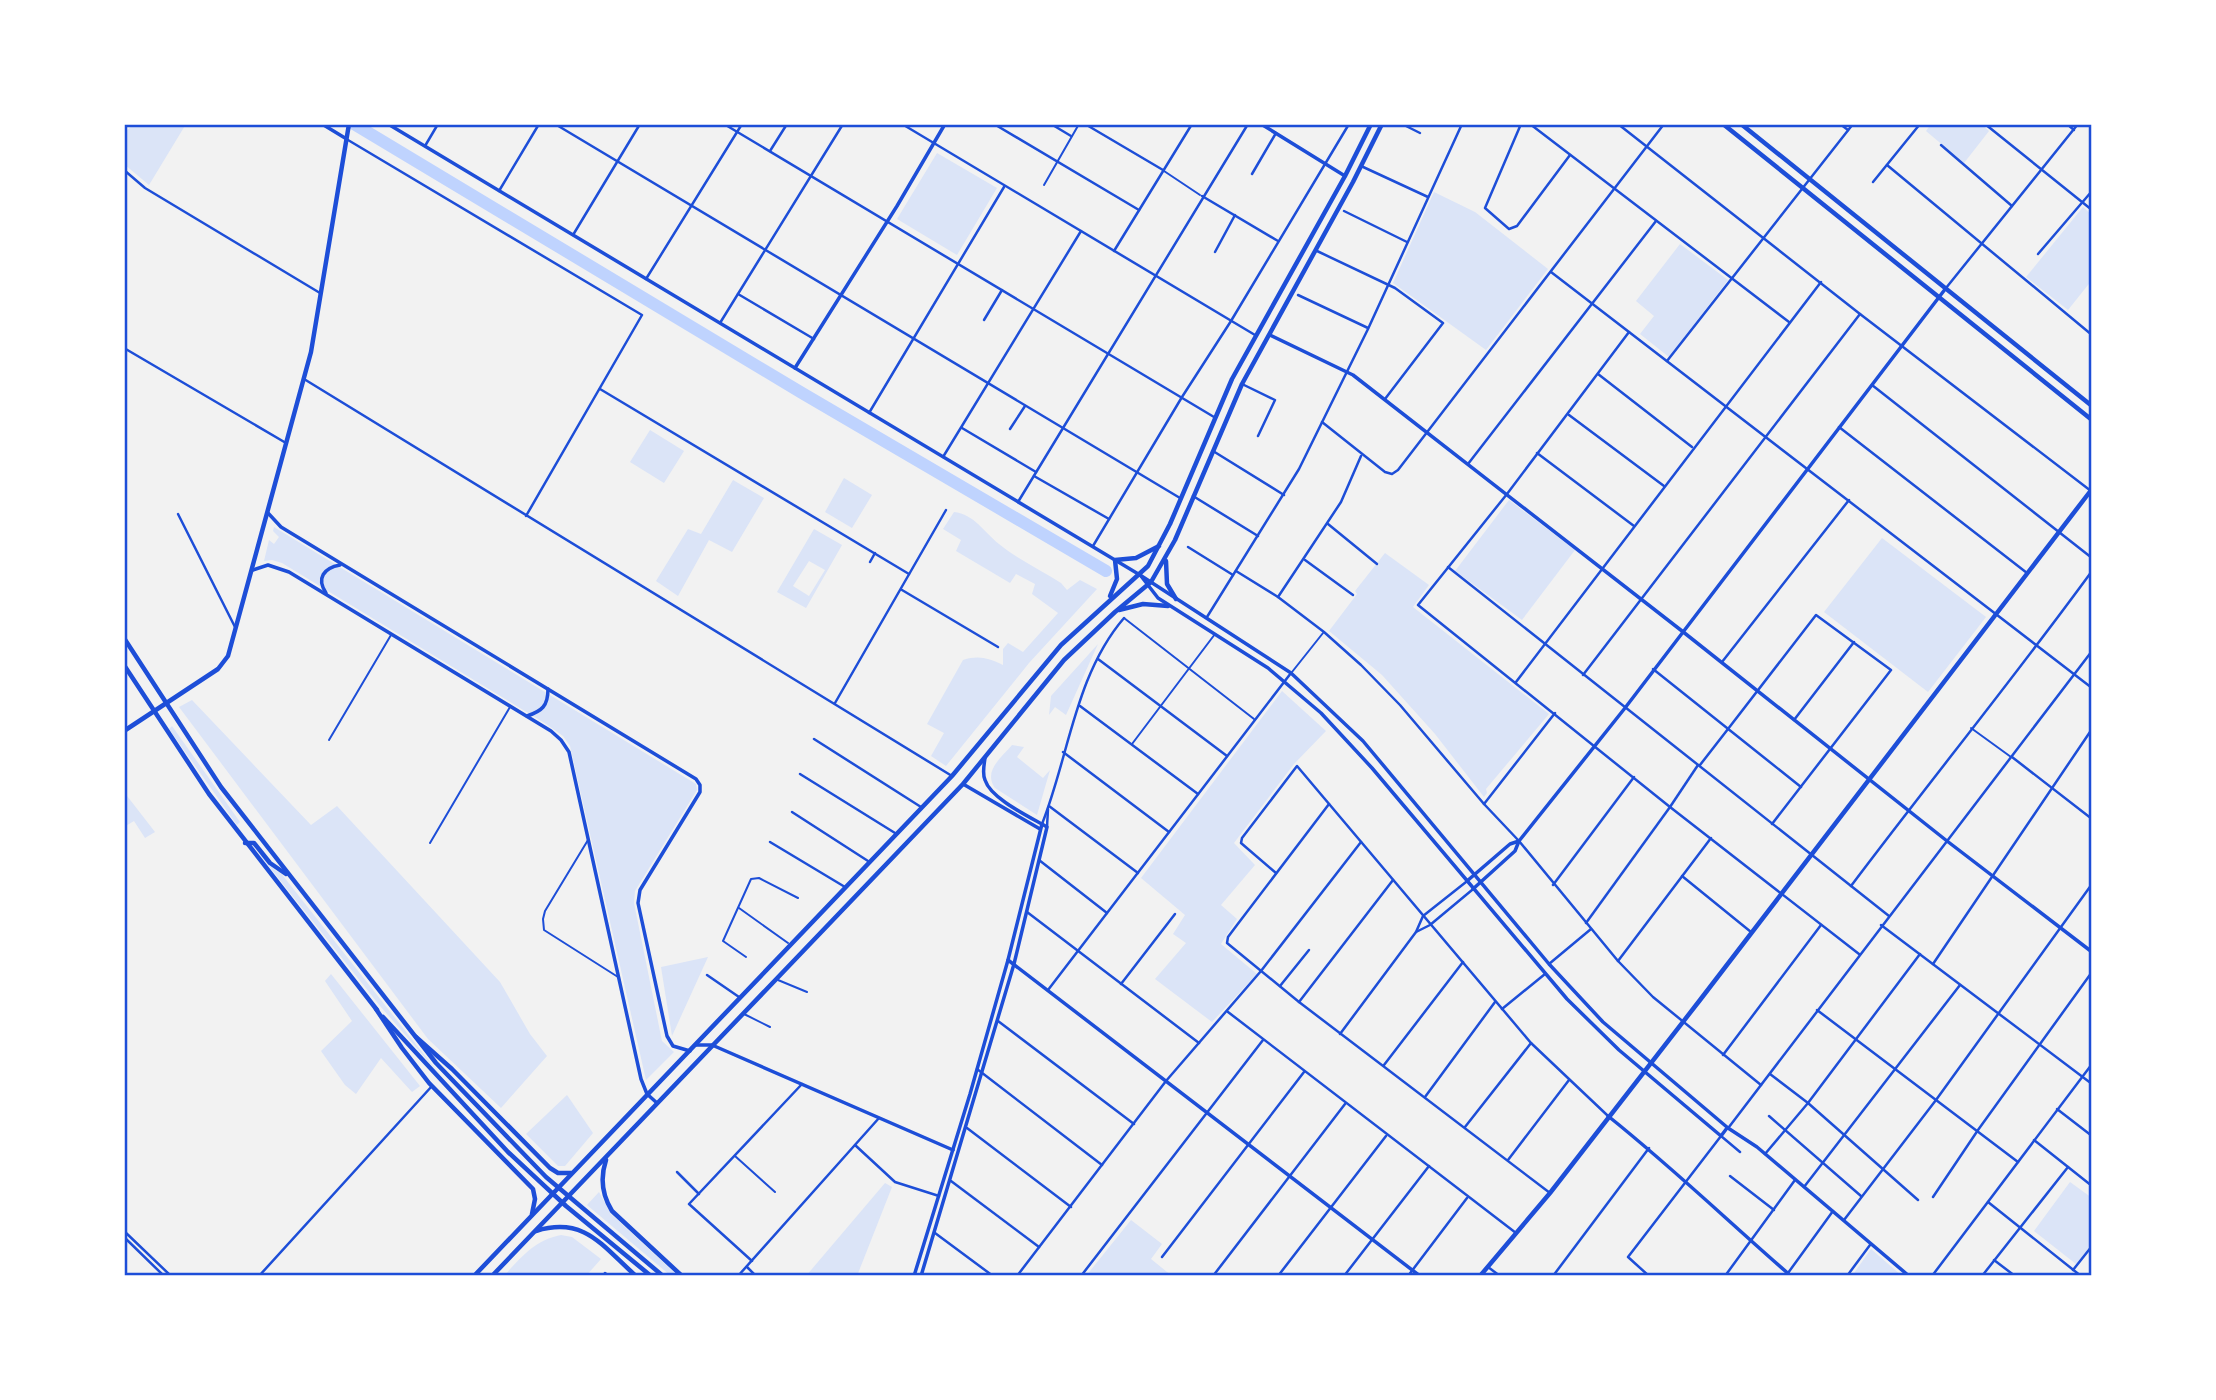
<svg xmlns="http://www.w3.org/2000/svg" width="2216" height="1400" font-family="Literata,serif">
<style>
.green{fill:#dbe4f7;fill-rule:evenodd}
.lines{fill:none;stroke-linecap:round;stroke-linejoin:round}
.river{stroke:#bfd3fe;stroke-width:12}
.service{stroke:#1d4ed8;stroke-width:2}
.pedestrian{stroke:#1d4ed8;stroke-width:2.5}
.minor{stroke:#1d4ed8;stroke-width:2.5}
.tertiary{stroke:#1d4ed8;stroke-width:3.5}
.secondary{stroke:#1d4ed8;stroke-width:4.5}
.primary{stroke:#1d4ed8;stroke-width:4.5}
.neatline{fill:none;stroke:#1d4ed8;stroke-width:2.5}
</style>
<rect width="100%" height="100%" fill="#f2f2f2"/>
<g class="green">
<path d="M134,124H186L149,185L124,164V133Z"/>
<path d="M1931,124H1981L1989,131L1964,163L1926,131Z"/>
<path d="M937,153L997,188L957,255L897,219Z"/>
<path d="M1434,192L1475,212L1548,269L1486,350L1393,283Z"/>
<path d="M2083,207L2092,215V280L2068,310L2026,277Z"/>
<path d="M1680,244L1728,280L1669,357L1640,334L1654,316L1636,301Z"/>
<path d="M650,430L684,451L664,483L630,462Z"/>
<path d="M844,478L872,495L852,528L825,512Z"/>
<path d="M733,480L764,498L732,552L709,540L678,596L656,581L688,529L701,534Z"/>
<path d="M1509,500L1575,550L1522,620L1455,571Z"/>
<path d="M954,512C974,514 984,532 999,544C1017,559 1041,570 1061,583L1067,590L1080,580L1097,589L1029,663L946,766L931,756L944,733L927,724L963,660C979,655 988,658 1003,665V649L1008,643L1023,652L1058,613L1032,594L1035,584L1016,574L1010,583L956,551L961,540L943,529Z"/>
<path d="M274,527L696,784L697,790L635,891L634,903L662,1041L674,1052L646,1080L570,746L563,736L546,724L282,563L272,560L264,561L269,540L274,544L279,537L273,531Z"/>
<path d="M814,529L842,545L806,608L777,592ZM809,561L825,570L809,596L793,586Z"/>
<path d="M1882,538L1986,617L1928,692L1824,612Z"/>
<path d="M1385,553L1429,585L1413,607L1549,714L1486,789L1487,793L1484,797L1435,734L1382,675L1329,631L1357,594L1355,591Z"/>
<path d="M1098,644L1066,715L1055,707L1049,715L1051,696Z"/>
<path d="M1282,691L1326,731L1294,764L1234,843L1255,865L1221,905L1237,919L1221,944L1257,974L1212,1022L1155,979L1186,943L1173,934L1185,915L1141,878Z"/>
<path d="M192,700L311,825L337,806L500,982L530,1034L547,1056L501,1108L428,1039L179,707Z"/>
<path d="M172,726L240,822L237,825L169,729Z"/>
<path d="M1012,745L1024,747L1017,757L1043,778L1050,770L1037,815L995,788C983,771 1001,758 1012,745Z"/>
<path d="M124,792L155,832L145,838L134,821L124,827Z"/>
<path d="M252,845L276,871L280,872L441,1076L380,1006Z"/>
<path d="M708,957L672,1036L661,967Z"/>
<path d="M331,974L420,1086L412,1092L381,1058L356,1094L345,1085L321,1051L352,1021L325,981Z"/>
<path d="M567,1095L593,1133L565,1166H558L526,1134Z"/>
<path d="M2070,1182L2092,1198V1244L2076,1264L2034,1231Z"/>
<path d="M885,1183L892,1187L857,1276H806Z"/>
<path d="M599,1192L611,1214L678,1276H671L587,1205Z"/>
<path d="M1131,1220L1162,1244L1151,1259L1172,1276H1086Z"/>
<path d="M561,1235L572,1237L601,1259L586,1276H504C521,1257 535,1240 561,1235Z"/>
<path d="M1871,1249L1902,1276H1852Z"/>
</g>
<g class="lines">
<path class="river" d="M354,124L802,393L1106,571"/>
<g class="service">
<path d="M1164,171L1200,195"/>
<path d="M1044,185L1079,124"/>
<path d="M1124,618L1254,719"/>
<path d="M1292,672L1323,633"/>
<path d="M1971,728L2011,757"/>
<path d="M329,740L391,635"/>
<path d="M1132,744L1215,634"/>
<path d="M588,840L545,911L543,919L544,930L618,977"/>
<path d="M430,843L510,707"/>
<path d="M739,908L788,943"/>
<path d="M746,957L723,941L751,879L759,878L798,898"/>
<path d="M778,980L807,992"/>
<path d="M744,1014L770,1027"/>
<path d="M735,1156L775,1192"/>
</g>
<g class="pedestrian">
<path d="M1700,765L1728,729"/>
<path d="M1670,807L1698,765"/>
<path d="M1549,964L1591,929"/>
<path d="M1502,1009L1545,974"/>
</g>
<g class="minor">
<path d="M555,124L1180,498"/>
<path d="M724,124L1214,417"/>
<path d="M902,124L1255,335"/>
<path d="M994,124L1139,210"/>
<path d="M1051,124L1071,136"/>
<path d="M1085,124L1163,170"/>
<path d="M1402,124L1420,133"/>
<path d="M1521,124L1485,208L1509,229L1517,226L1570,155"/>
<path d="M1530,124L1789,322"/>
<path d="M1618,124L1860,314L2091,491"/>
<path d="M1840,124L1848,130"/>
<path d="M1985,124L2092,210"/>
<path d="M2067,124L2074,130"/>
<path d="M348,140L642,315L526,516"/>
<path d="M1941,145L2012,206"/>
<path d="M425,146L438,124"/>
<path d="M770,151L787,124"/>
<path d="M1887,165L2092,335"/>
<path d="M1361,166L1428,197"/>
<path d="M124,170L145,188L320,293"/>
<path d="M1252,174L1276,133"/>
<path d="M1873,182L1920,124"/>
<path d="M499,191L539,124"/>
<path d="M1202,196L1278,241"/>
<path d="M1344,211L1407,242"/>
<path d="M573,235L640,124"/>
<path d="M1114,251L1192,124"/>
<path d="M1317,251L1395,288L1443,323L1385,399"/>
<path d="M1215,252L1235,215"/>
<path d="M2038,254L2092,191"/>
<path d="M1551,272L2092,688"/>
<path d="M646,279L742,124"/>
<path d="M1946,288L2078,124"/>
<path d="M738,294L814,339"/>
<path d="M1298,295L1368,328"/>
<path d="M984,320L1002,290"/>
<path d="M720,323L843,124"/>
<path d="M1629,332L1507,494L1418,605L1670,807L1859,954"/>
<path d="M124,348L286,443"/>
<path d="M1667,361L1853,124"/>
<path d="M1598,374L1692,447"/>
<path d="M304,379L952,776"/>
<path d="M1242,384L1275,400L1258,436"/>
<path d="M1872,385L2092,558"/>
<path d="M600,389L909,574"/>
<path d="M869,413L1004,187"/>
<path d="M1569,415L1664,486"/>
<path d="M1322,422L1385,472L1392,474L1398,470L1664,124"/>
<path d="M1839,427L2027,573"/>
<path d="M962,428L1036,472"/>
<path d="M1010,429L1025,406"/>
<path d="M1213,451L1284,495"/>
<path d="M1537,453L1634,526"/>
<path d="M943,457L1081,231"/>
<path d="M1468,464L1656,221"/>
<path d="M1034,476L1109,519"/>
<path d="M1193,496L1258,536"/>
<path d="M1018,502L1248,124"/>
<path d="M178,514L235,627"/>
<path d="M1328,524L1377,564"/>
<path d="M1093,546L1182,397L1231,321L1349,124"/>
<path d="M1188,547L1233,575"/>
<path d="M1305,560L1353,595"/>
<path d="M870,562L875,553"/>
<path d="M1448,567L1889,916"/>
<path d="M1236,571L1278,597L1324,632L1361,665L1400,705L1484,804L1519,841L1618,961L1653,997L1761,1085"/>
<path d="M902,590L998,647"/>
<path d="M1278,597L1341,502L1361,456"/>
<path d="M1207,617L1299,469L1368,329L1462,124"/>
<path d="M1098,659L1227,756"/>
<path d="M1722,662L1849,500"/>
<path d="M1653,669L1801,787"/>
<path d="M1583,675L1860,314"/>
<path d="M1516,682L1821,282"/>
<path d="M835,703L946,510"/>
<path d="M1080,706L1198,794"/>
<path d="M1794,720L1854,642"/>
<path d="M1728,729L1816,615L1891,670L1772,824"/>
<path d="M814,739L921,807"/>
<path d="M1063,752L1169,832"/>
<path d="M2012,757L2092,819"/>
<path d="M800,774L895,833"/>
<path d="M1329,804L1237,925L1228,937L1227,943L1299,1002L1550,1193"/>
<path d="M1484,804L1555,713"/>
<path d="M1049,806L1138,873"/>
<path d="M792,812L868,861"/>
<path d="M1042,824C1069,756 1075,675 1124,618"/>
<path d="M1047,827L1048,809"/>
<path d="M770,842L845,887"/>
<path d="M1039,860L1107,913"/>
<path d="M1276,873L1241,843L1242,838L1297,766L1531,1043L1607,1115"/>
<path d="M1682,876L1751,932"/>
<path d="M1553,885L1634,777"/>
<path d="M1851,886C1930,781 2014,678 2092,571"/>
<path d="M1027,912L1199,1043"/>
<path d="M1586,923L1670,807"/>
<path d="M1881,925L2092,1084"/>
<path d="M1416,932L1430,925L1472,890"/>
<path d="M1618,961L1711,838"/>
<path d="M1933,964L2092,729"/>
<path d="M707,975L739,997"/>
<path d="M1121,984L1175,914"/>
<path d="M1280,986L1309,950"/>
<path d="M1048,990L1291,673"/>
<path d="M1299,1002L1393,880"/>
<path d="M1817,1010L2018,1162"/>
<path d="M1228,1012L1516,1233"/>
<path d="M998,1021L1134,1124"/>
<path d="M1340,1034L1416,932L1423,916L1466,882"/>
<path d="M1723,1055L1821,925"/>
<path d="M1384,1065L1463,962"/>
<path d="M977,1069L1102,1165"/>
<path d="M1770,1074L1808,1103L1918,1200"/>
<path d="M1425,1097L1495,1002"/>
<path d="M2057,1109L2092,1136"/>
<path d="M1769,1116L1861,1196"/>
<path d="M1465,1127L1531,1043"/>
<path d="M1729,1127L2092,651"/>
<path d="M967,1128L1071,1207"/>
<path d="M2034,1140L2092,1186"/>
<path d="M855,1145L895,1182L939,1196"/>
<path d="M1765,1154L1808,1103L1920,954"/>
<path d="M1508,1160L1569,1080"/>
<path d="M677,1172L699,1194"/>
<path d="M1730,1176L1774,1210"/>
<path d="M951,1181L1039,1247"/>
<path d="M1804,1187L1960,985"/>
<path d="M1933,1197L1978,1130L2092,972"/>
<path d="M1988,1202L2081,1276"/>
<path d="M1844,1220L1936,1100L2092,884"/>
<path d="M124,1231L171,1276"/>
<path d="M935,1233L993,1276"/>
<path d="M124,1237L164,1276"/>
<path d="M1162,1257L1304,1072"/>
<path d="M1994,1260L2015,1276"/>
<path d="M752,1261L689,1204L802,1084"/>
<path d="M747,1267L756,1276"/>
<path d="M1488,1267L1500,1276"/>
<path d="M2073,1270L2092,1246"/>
<path d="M1788,1273L1833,1211"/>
<path d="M259,1276L432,1086"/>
<path d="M603,1276L605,1273L609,1276"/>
<path d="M738,1276L879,1118"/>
<path d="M1017,1276L1166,1081L1261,971L1361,842"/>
<path d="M1081,1276L1263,1040"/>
<path d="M1213,1276L1345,1104"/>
<path d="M1278,1276L1386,1136"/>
<path d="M1344,1276L1429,1166"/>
<path d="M1408,1276L1467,1198"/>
<path d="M1553,1276L1649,1148"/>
<path d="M1649,1276L1628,1257L1721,1136L1740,1152"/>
<path d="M1725,1276L1795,1180"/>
<path d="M1847,1276L1870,1245"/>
<path d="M1932,1276L2092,1064"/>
<path d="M1982,1276L2068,1167"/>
</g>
<g class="tertiary">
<path d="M322,124L345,138"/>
<path d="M388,124L1140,575L1291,673L1363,741L1549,964L1603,1022L1728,1128L1757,1147L1909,1276"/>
<path d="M1261,124L1345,176"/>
<path d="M1270,335L1353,375L1682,631L1947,841L2092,952"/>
<path d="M795,368L897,206L945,124"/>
<path d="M268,513L281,527L696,779L700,785V792L640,890L638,903L667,1036L673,1046L690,1051"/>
<path d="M253,570L268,565L289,572L551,731L561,740L569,752L641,1079L647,1094L657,1103"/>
<path d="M1141,576L1158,598L1268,668L1321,713L1372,768L1567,999L1619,1050L1721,1136L1727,1128"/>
<path d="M326,593C316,578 324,568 340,565"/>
<path d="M527,716C542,711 548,706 548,689"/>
<path d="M963,784L1040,829"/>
<path d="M1467,881L1510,844L1519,841"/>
<path d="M1473,889L1515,851L1519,841L1625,708L1946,288"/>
<path d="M1008,960L1420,1276"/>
<path d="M696,1045H712L953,1150"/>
<path d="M1608,1116C1672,1167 1730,1223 1791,1276"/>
<path d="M914,1276L970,1094L1008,960L1042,824"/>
<path d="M921,1276L1014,964L1047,827C1030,817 991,799 985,780C982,773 984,766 985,758"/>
</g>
<g class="secondary">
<path d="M1723,124L2092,420"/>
<path d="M1741,124L2092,406"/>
<path d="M124,638L221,787L436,1063L546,1177L663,1276"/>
<path d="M124,665L209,794L377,1010"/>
<path d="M124,731L218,669L228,656L311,352L349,124"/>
<path d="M245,843H254L270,863L286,874"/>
<path d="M383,1017L508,1152L566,1206L651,1276"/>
<path d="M1480,1276L1550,1193L1700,1000L2092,489"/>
</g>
<g class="primary">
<path d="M1166,561L1167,584L1176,599"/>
<path d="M1110,596L1117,579L1115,560L1136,558L1159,546"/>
<path d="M1119,610L1143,604L1168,606"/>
<path d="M376,1009L402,1048L429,1083L533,1189L535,1199L532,1214"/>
<path d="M416,1037L452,1069L550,1168L558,1173H571"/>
<path d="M606,1160C600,1178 602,1195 612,1211L682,1276"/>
<path d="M536,1231C585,1216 602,1246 636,1276"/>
<path d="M474,1276L952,776L1061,645L1148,566L1170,524L1232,379L1345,176L1371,124"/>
<path d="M492,1276L963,784L1064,660L1115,612L1151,582L1175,540L1242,384L1353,182L1382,124"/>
</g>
</g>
<rect width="2216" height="1400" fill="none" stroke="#ffffff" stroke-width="252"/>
<rect x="126" y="126" width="1964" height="1148" class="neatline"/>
</svg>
